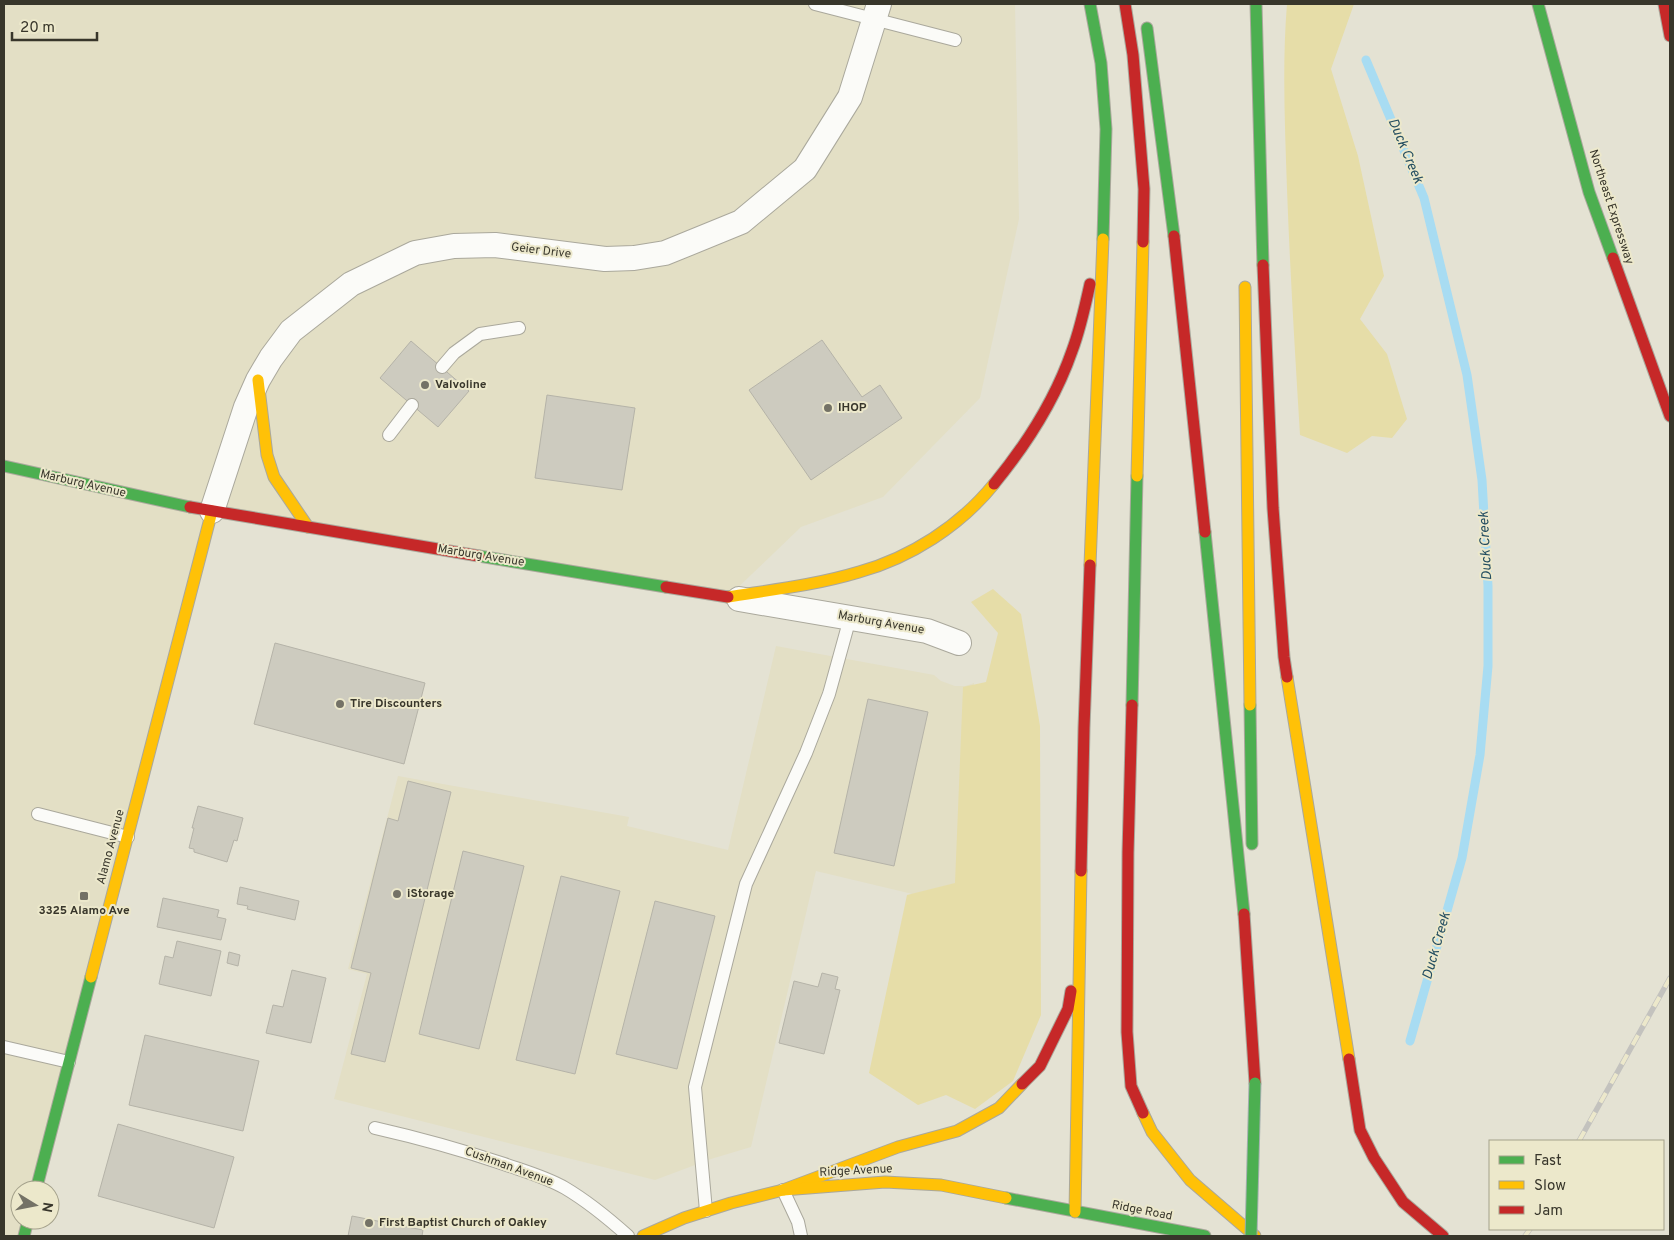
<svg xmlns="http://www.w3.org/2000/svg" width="1674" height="1240" font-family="Overpass,sans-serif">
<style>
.built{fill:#e3dfc5}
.green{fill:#e6dda8}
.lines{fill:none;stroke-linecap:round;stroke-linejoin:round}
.stream{stroke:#a8dcf2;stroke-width:9}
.building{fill:#cdcbbf;stroke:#b5b3a8}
.lane-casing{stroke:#aaa89c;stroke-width:14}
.street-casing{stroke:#aaa89c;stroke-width:26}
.fast-casing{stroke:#aaa89c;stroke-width:13}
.slow-casing{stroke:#aaa89c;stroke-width:13}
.jam-casing{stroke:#aaa89c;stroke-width:13}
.lane{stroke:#fbfbf8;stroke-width:12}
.street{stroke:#fbfbf8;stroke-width:24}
.fast{stroke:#4caf50;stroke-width:11}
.slow{stroke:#ffc107;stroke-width:11}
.jam{stroke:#c62828;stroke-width:11}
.rail-casing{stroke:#c3c2be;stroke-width:5.5}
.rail{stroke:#ece8cb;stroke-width:4;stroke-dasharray:11;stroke-linecap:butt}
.fast-bridge-casing{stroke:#a3afaf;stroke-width:13;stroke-linecap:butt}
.fast-bridge{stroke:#4caf50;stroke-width:11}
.poi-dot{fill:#747266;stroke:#ece8cb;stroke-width:2}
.labels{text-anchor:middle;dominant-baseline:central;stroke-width:4;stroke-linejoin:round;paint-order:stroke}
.street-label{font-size:12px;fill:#38362b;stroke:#ece8cb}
.poi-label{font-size:12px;font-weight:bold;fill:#38362b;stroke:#ece8cb;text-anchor:start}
.water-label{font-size:14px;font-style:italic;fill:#244e61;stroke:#ece8cb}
</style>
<rect width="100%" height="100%" fill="#e4e2d3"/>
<g class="built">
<path d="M4,4H1015L1019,219L980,398L883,497L801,527L728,597L212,511L36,1190H20V1220L24,1236H4Z"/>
<path d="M776,646L934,675L941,681L955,686H965L974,683L967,907L816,871L751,1147L711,1159L655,1180L334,1099L367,974L348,969L398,776L629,817L627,826L728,850Z"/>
</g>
<g class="green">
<path d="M1287,4H1354L1331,69L1358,156L1384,276L1360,319L1387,354L1407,419L1392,438L1372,436L1347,453L1300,435C1295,353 1290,271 1287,189C1285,128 1282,65 1287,4Z"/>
<path d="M993,589L1021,614L1040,726L1041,1015L1013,1081L975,1109L946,1095L918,1105L869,1073L907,895L955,883L963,687L986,682L998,633L971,602Z"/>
</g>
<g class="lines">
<path class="stream" d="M1366,60L1424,198L1467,375L1482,480L1488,586V666L1480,755L1462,858L1410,1041"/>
</g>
<g class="building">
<path d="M822,340L862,397L880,385L902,418L811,480L749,390Z"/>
<path d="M411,341L469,391L438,427L380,378Z"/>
<path d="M547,395L635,408L622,490L535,478Z"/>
<path d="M275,643L425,683L404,764L254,724Z"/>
<path d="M868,699L928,712L894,866L834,853Z"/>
<path d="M408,781L451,792L385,1062L351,1054L371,973L351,968L388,818L398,821Z"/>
<path d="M198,806L243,818L237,841L234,840L227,862L194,852V849L189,848L194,828H192Z"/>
<path d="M463,851L524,866L479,1049L419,1034Z"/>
<path d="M561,876L620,891L575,1074L516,1060Z"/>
<path d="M240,887L299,901L295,920L247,909L248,906L237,904Z"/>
<path d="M163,898L219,910L217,917L226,919L221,940L157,927Z"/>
<path d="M655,901L715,916L677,1069L616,1054Z"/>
<path d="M177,941L221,951L211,996L159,984L165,956L173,958Z"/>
<path d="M229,952L240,955L238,966L227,963Z"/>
<path d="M292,970L326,978L311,1043L266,1033L273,1005L283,1007Z"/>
<path d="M822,973L838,977L835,989L840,990L824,1054L779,1043L794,981L818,987Z"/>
<path d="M145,1035L259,1061L243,1131L129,1105Z"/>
<path d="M118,1124L234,1157L214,1228L98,1196Z"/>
<path d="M352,1216L423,1230L422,1236H348Z"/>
</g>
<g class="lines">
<defs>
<g id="lane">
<path d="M815,4L955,40"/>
<path d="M442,367L454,353L480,334L519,328"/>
<path d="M389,435L412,405"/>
<path d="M38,814L128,837"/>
<path d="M4,1047L69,1062"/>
<path d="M375,1128C419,1138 462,1150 504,1164C524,1171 546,1177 565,1188C587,1201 609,1219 628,1236"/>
<path d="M783,1190L798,1222L801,1236"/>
<path d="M706,1211L695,1087L746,884L806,753L829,694L850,618"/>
</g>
<g id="street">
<path d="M212,511L246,407L258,380L271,358L291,331L351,284L415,253L454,246L495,245L605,259L634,258L665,253L741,222L805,169L850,97L879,4"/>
<path d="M739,599L927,631L959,643"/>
</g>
<g id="fast">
<path d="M1090,4L1101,63L1106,129L1103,239"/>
<path d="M1256,4L1263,265"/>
<path d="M1538,4L1589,192L1613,258"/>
<path d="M1147,28L1174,236"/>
<path d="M4,466L190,507"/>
<path d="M1205,532L1244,914"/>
<path d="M479,556L666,587"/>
<path d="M1132,705L1137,476"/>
<path d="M1250,705L1252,844"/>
<path d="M36,1190L91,977"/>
<path d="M1006,1198L1205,1236"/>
<path d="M24,1236L28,1220"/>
</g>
<g id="slow">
<path d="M1245,287L1250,705"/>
<path d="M258,380L267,455L274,477L308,527"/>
<path d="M1137,476L1143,242"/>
<path d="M1090,565L1103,239"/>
<path d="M728,597C772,590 816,585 859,572C910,558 960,526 994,484"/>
<path d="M1287,677L1349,1059"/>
<path d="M91,977L212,511"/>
<path d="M1143,1113L1152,1132L1190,1180L1255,1236"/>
<path d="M783,1190L898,1147L957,1131L999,1108L1022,1084"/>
<path d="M1075,1212L1081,871"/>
<path d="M643,1236L684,1218L731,1203L783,1190L885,1182L941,1185L1006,1198"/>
</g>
<g id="jam">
<path d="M1125,4L1133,55L1144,189L1143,242"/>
<path d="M1664,4L1670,36"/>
<path d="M1174,236L1205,532"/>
<path d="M1613,258L1670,416"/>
<path d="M1263,265L1273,508L1284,657L1287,677"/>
<path d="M994,484C1026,445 1055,400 1072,351C1080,330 1085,307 1090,284"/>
<path d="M190,507L479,556"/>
<path d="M666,587L728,597"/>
<path d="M1132,705L1128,853L1127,1032L1131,1086L1143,1113"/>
<path d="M1081,871L1084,728L1090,565"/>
<path d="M1244,914L1255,1083"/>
<path d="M1349,1059L1360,1130L1374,1158L1403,1202L1443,1236"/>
<path d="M1022,1084L1040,1066L1068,1009L1071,991"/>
</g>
</defs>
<use href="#lane" class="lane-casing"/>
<use href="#street" class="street-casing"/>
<use href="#fast" class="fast-casing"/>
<use href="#slow" class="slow-casing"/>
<use href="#jam" class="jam-casing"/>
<use href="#lane" class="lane"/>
<use href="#street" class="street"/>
<use href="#fast" class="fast"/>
<use href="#slow" class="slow"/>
<use href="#jam" class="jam"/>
<defs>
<g id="rail">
<path d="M1579,1141L1670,978"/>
<path d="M1525,1236L1530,1229"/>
</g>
</defs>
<use href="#rail" class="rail-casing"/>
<use href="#rail" class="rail"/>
<defs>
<path id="fast-bridge" d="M1251,1236L1255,1083"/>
</defs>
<use href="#fast-bridge" class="fast-bridge-casing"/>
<use href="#fast-bridge" class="fast-bridge"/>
</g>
<g class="poi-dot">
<circle cx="425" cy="385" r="5"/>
<circle cx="828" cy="408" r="5"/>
<circle cx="340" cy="704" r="5"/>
<circle cx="397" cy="894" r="5"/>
<rect x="79" y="891" width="10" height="10" rx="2.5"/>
<circle cx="369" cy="1223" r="5"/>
</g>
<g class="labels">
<g class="street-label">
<text transform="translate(1611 207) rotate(72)">Northeast Expressway</text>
<text transform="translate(541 251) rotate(7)">Geier Drive</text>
<text transform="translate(83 484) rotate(13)">Marburg Avenue</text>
<text transform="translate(481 556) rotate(9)">Marburg Avenue</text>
<text transform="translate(881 623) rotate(10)">Marburg Avenue</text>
<text transform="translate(111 847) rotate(-75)">Alamo Avenue</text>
<text transform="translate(509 1167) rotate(20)">Cushman Avenue</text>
<text transform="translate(856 1171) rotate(-3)">Ridge Avenue</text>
<text transform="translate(1142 1211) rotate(11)">Ridge Road</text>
</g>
<g class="poi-label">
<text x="435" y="385">Valvoline</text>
<text x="838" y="408">IHOP</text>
<text x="350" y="704">Tire Discounters</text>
<text x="407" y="894">iStorage</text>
<text x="84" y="911" text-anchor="middle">3325 Alamo Ave</text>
<text x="379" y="1223">First Baptist Church of Oakley</text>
</g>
<g class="water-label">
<text transform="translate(1405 151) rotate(67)">Duck Creek</text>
<text transform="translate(1486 546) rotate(-93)">Duck Creek</text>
<text transform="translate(1437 946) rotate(-74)">Duck Creek</text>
</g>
</g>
<rect width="1674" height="1240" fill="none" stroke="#38362b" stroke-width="10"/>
<rect x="1489" y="1140" width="175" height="90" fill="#ece8cb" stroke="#a4a18b"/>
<rect x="1499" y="1156" width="25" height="8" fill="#4caf50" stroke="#a4a18b"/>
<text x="1534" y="1165" font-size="15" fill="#38362b">Fast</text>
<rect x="1499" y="1181" width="25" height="8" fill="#ffc107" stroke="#a4a18b"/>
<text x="1534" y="1190" font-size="15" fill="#38362b">Slow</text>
<rect x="1499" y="1206" width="25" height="8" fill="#c62828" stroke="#a4a18b"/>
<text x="1534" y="1215" font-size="15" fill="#38362b">Jam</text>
<g transform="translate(35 1205) rotate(100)"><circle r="24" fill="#ece8cb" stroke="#a4a18b"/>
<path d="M0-4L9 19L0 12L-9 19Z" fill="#747266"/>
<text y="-8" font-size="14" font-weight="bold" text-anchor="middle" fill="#38362b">N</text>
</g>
<path d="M12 32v8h85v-8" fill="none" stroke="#38362b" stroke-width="2.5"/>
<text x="20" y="32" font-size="15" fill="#38362b" stroke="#ece8cb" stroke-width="4" paint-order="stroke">20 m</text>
</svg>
